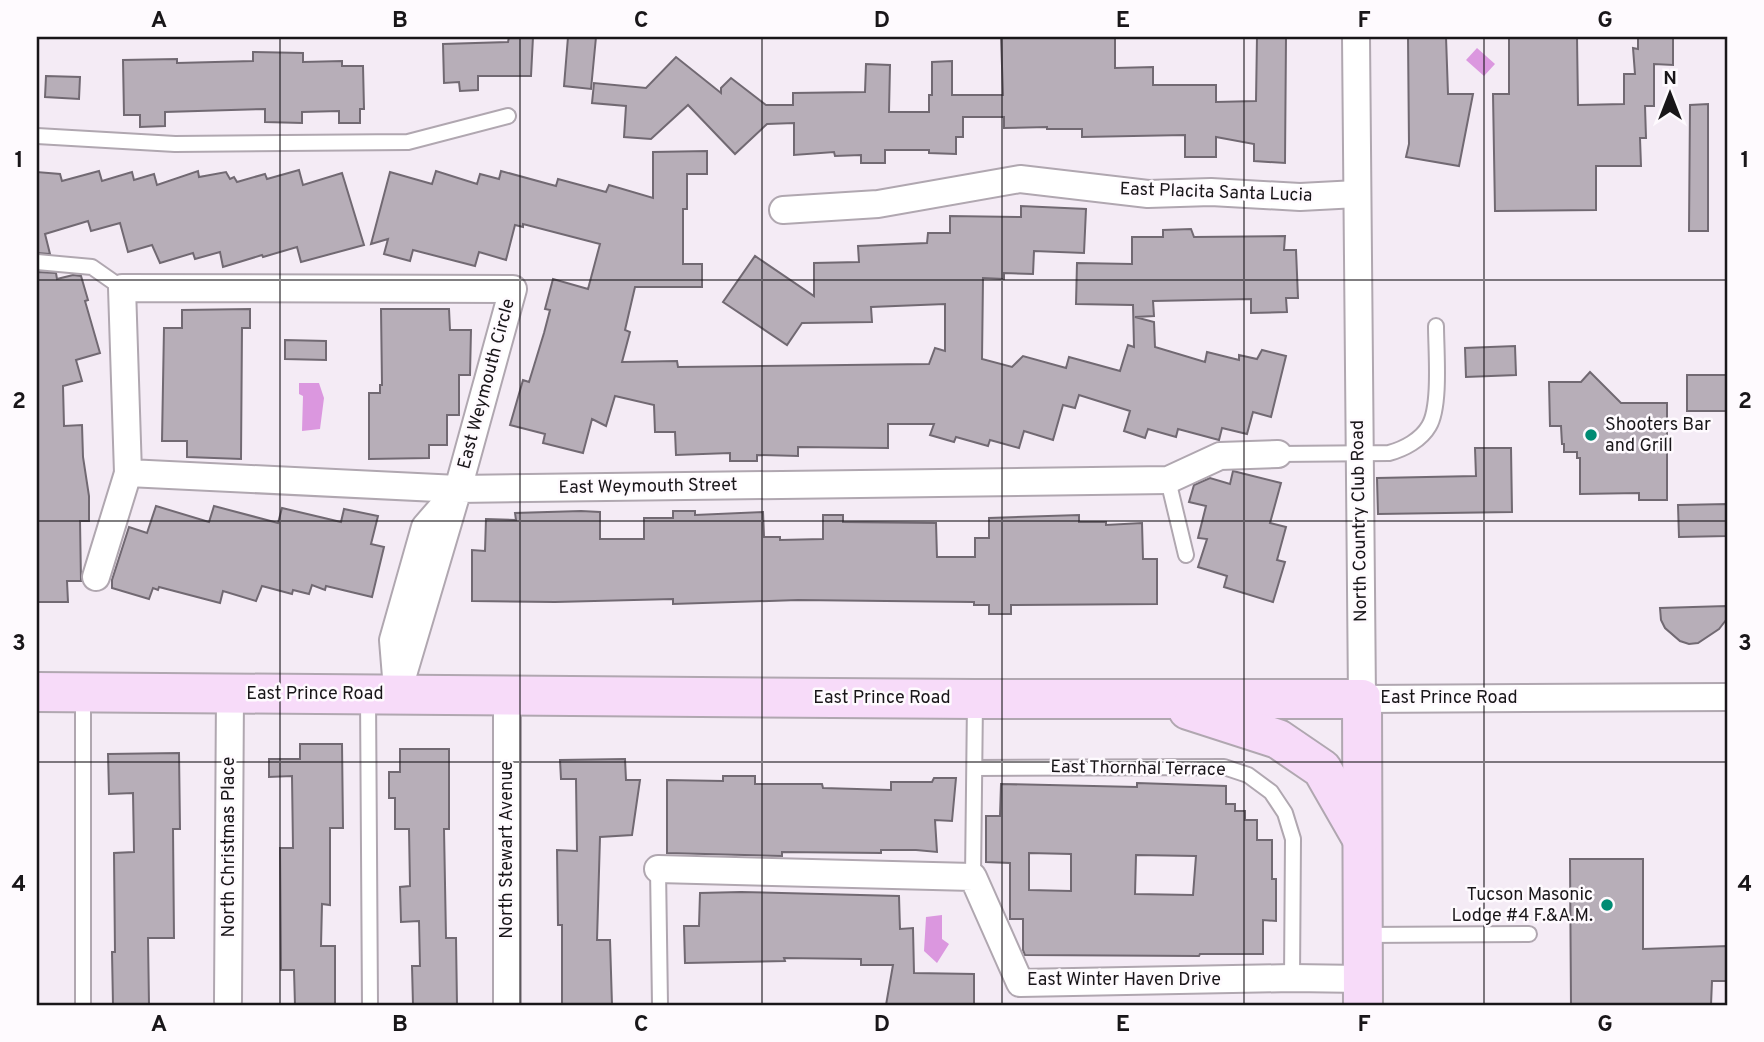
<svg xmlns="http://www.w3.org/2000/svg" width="1764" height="1042" font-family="Overpass,sans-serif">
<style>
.water{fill:#db97df}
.building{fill:#b7aeb8;stroke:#716972;stroke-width:2;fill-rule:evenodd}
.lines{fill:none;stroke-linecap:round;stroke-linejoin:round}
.service-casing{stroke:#b0a7b0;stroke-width:18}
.minor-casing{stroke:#b0a7b0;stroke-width:30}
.secondary-casing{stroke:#b0a7b0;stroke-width:42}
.service{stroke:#fff;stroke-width:14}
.minor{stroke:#fff;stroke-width:26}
.secondary{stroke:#f7dbf9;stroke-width:38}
.grid{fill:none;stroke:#191619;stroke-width:2;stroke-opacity:0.55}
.poi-dot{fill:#008b73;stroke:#fefafe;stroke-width:2.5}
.labels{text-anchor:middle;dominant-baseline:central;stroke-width:5;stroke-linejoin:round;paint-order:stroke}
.street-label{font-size:18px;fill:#191619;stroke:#fefafe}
.poi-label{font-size:18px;fill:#191619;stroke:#fefafe;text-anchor:start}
.neatline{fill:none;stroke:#191619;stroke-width:2.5}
.grid-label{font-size:23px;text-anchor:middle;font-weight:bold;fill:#191619}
</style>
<rect width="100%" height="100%" fill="#f4ebf5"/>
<g class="water">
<path d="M1477,48L1495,64L1484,76L1466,60Z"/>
<path d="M299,383H319L324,398L320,429L302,431L303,396L299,394Z"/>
<path d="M942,915V939L949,944L937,963L924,951L926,917Z"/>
</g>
<g class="building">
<path d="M509,37H533L531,76H478V90L460,91L459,82L444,83L443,44L508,42Z"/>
<path d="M568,37H596L591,89L564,86Z"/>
<path d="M1001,37H1115V68L1153,67V85H1216V102L1256,101L1257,37H1286L1285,163L1254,161V144L1216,137V157H1185V135L1082,137V129H1047V127L1004,128V117H963V137H956V154L929,153V150H885V163H861V155L835,156L834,152L794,155V123L767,124L735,154L688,105L651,139L624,137L626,106L592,103L594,83L646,88L676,57L721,93V88L731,78L766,105H793V93L865,92L866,64L890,65L889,112H929V95H932V62L952,61V95H1003Z"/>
<path d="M1408,37H1446L1448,94H1473L1459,166L1406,157L1409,144Z"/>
<path d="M1509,37H1577L1578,105L1624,104V74H1635L1633,48L1638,49V37H1673V65L1654,64V106H1645L1646,138H1640L1641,166H1596V210L1495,211L1493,94H1509Z"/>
<path d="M253,52L303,53V62L342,61V66H363L364,109H360V123H339V111L302,112V123L265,122V109L165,112V126L140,127V115H124L123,60L177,59V63L253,61Z"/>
<path d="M46,76L80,77L79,99L45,97Z"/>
<path d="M1708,104V231H1689L1690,105Z"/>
<path d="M707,151V174H687V209H683V264H702V287H635L625,330L630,332L622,362L677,361L678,367L929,364L935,348L945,351V304L871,307L872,322L802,323L787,345L723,302L755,256L814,296V263L859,262L858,246L927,243L928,233H950V216L1021,217V206L1086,209L1084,253L1034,251L1033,274L1004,273V279L983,278L982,359L1012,367L1023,356L1066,368L1069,357L1120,371L1128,345L1134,347L1133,305L1076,304L1077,263L1132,264V237H1163V230L1191,229L1194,237L1285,236L1284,250H1296L1298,298H1286L1287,312L1251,313V299L1153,301L1154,316L1135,317L1154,322L1155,347L1205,362L1207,352L1239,360V355L1257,359L1262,350L1286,356L1271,417L1253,412L1247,434L1222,428L1219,440L1178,429L1176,437L1148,429L1145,438L1124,431L1130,411L1079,395L1075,408L1063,405L1053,440L1024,431L1019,448L990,440L988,446L956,437L954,442L930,435L934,424H888V448L798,447V456L757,455V461H730V453L676,455L675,432H655L654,405L615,396L606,426L592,419L583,453L543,443L545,434L510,425L523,380L529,382L544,333L550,310L545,309L553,279L588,289L600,244L523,224V227L515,225L506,260L479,252L475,266L413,250L410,261L384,254L388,239L371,244L390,172L432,184L436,171L477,184L480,174L499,179L501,171L556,186L558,179L606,192L609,185L653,198V152Z"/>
<path d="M299,170L303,185L342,173L364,245L301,262L297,247L263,257L262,255L223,267L220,252L195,259L193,253L160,263L152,245L128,252L120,223L91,231L88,221L45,234L50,254L37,253V172L60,174L62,181L99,171L102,181L132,172L134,180L154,174L157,185L198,171L199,177L226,172L230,179L234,177L237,182L265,174L267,179Z"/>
<path d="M37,272L56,273L57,279L73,275L81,276L88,300L85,301L100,353L76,360L82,381L63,386L64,426L82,425L83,457L89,496V521H80L81,581H67L68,602H37Z"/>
<path d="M250,309V328H242L241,459L187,457V441H162L164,328H182V310Z"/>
<path d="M381,309H449L450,330H471L470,375H459V415H447V445H429V458L369,459V393H380V385H382Z"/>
<path d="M285,340L326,341V360L285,359Z"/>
<path d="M1515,346L1516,375L1466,377L1465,348Z"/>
<path d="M1590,372L1621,403H1667V500H1639V493L1580,494V458H1577V452H1564V444H1562L1561,426H1550L1549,382H1581Z"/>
<rect x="1687" y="375" width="40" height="36"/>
<path d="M1475,448H1511L1512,512L1378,514L1377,478L1476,476Z"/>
<path d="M1233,471L1281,483L1270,523L1286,527L1277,560L1285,562L1273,602L1224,587L1227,576L1198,567L1207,539L1198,538L1206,506L1189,502L1194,485L1210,478L1230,484Z"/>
<path d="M1727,504V536L1679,537L1678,505Z"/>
<path d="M156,506L209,522L214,506L278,523L282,508L341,522L344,509L378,516L371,544L384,547L372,597L326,586L325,590L312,585L309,594L293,590L292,594L262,586L256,601L223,591L220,603L159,587L158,590L153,588L149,599L112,588V580L129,527L147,533Z"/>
<path d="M581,511L600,512V539H644V518H673V511H695V515L763,512L764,537H780V540L823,539V515H843V522L936,523L937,557H975V538H989V518L1079,515V522H1106V525L1142,523L1143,559H1157V604L1011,605V614H989V605H974V602L798,600L673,604V599L555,602L472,601V550L485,551L486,519L516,520L515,513Z"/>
<path d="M1726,606V620L1719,629L1698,643L1689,644L1680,641L1665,628L1661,620L1660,608Z"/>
<path d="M300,744H342L343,828H330V905L322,904L321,946H335V1005H295L294,970H281L280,848H293L292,776L269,777V759H300Z"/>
<path d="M400,749H449V829H444L446,938H456L457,1005H413L412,966H420L419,921L401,922L400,887L410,886L409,829H395V798H389V772H400Z"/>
<path d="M179,753L180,829H173L174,938H148L149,1005H113L112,952H115L114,853L134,852L133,793L109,794L108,754Z"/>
<path d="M625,759L626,780H640L632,835L600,837L597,940H610L612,1005H562V925H558L557,850L577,851L576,779H561L560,760Z"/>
<path d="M723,776H755V784H822L823,788L891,790V782H932L934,778H956L952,821L935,820L937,852L916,850H881V853L782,852V856L667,853V780L723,781Z"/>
<path d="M1137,783L1226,786V804H1235V811H1245V820H1257V840H1272V879H1276V921L1263,920V954H1200L1199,956L1025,955L1023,950V919H1010V863L986,862V816H1000L1001,784L1137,787ZM1029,853L1071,854V891L1029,890ZM1136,855L1196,856L1193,895L1135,894Z"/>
<path d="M1570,859H1643V949L1727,946V981H1712L1711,1005H1571Z"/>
<path d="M741,892L899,896L900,929L913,928L914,973L974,974V1005H886L893,965H861V959L784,958L785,961L685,963L684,926H699L700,893Z"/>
</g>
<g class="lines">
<defs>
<g id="service">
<path d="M37,136L175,144L408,142L508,116"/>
<path d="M37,262L92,267L122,288"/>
<path d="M1278,454L1389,453C1404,449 1421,440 1429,426C1441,406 1436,350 1436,326"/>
<path d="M1168,480L1186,555"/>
<path d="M83,694V1005"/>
<path d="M368,695L370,1005"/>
<path d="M975,768L1224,767L1248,775L1271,792L1285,813L1293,839L1292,978"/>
<path d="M658,869L660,1005"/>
<path d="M973,877L975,701"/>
<path d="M1364,935L1529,934"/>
</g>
<g id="minor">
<path d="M1356,37L1362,699L1727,697"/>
<path d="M783,210L878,204L1020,179L1148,194L1211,192L1300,197L1357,194"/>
<path d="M96,577L128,473"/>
<path d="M396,677L393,640L425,527L452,496"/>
<path d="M397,695L458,489L513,289L122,288L128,473L458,489L1168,480L1220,456L1278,454"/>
<path d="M658,869L973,877L1020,983L1292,978L1363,979"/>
<path d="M228,1001L230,694"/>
<path d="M507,1005V696"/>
</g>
<g id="secondary">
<path d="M37,692L975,699H1362L1363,1005"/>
<path d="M1188,710L1278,739L1322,769L1361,837"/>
</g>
</defs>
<use href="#service" class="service-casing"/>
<use href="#minor" class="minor-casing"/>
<use href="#secondary" class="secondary-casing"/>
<use href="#service" class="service"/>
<use href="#minor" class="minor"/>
<use href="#secondary" class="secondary"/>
</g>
<path class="grid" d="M280,37V1005M520,37V1005M762,37V1005M1002,37V1005M1244,37V1005M1484,37V1005M37,280H1727M37,521H1727M37,762H1727"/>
<g class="poi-dot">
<circle cx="1591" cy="435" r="7"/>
<circle cx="1607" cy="905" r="7"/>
</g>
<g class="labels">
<g class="street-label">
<text transform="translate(1216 193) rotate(2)">East Placita Santa Lucia</text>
<text transform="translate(487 384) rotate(-75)">East Weymouth Circle</text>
<text transform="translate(648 487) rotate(-1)">East Weymouth Street</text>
<text transform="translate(1360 521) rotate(-91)">North Country Club Road</text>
<text x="315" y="694">East Prince Road</text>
<text x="882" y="698">East Prince Road</text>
<text x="1449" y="698">East Prince Road</text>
<text transform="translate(1138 769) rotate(1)">East Thornhal Terrace</text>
<text transform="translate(229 847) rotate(-90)">North Christmas Place</text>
<text transform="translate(507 850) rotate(-90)">North Stewart Avenue</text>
<text x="1124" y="980">East Winter Haven Drive</text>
</g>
<g class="poi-label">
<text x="1605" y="425">Shooters Bar<tspan x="1605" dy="21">and Grill</tspan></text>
<text x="1593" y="895" text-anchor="end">Tucson Masonic<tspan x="1593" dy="21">Lodge #4 F.&amp;A.M.</tspan></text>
</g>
</g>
<rect width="1764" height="1042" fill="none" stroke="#fefafe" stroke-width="77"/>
<g transform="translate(1670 94)" stroke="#fefafe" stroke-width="5" paint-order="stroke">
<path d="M0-5L12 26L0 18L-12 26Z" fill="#191619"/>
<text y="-10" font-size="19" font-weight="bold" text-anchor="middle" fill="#191619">N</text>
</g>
<rect x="38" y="38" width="1688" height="966" class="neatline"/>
<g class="grid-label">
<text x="159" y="27">A</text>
<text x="400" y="27">B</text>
<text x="641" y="27">C</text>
<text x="882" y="27">D</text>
<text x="1123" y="27">E</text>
<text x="1364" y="27">F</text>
<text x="1605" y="27">G</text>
<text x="19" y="167">1</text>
<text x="1745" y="167">1</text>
<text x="19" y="408">2</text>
<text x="1745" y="408">2</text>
<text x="19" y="650">3</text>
<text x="1745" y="650">3</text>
<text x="19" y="891">4</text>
<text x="1745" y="891">4</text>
<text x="159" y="1031">A</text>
<text x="400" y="1031">B</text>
<text x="641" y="1031">C</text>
<text x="882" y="1031">D</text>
<text x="1123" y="1031">E</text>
<text x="1364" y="1031">F</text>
<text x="1605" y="1031">G</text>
</g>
</svg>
